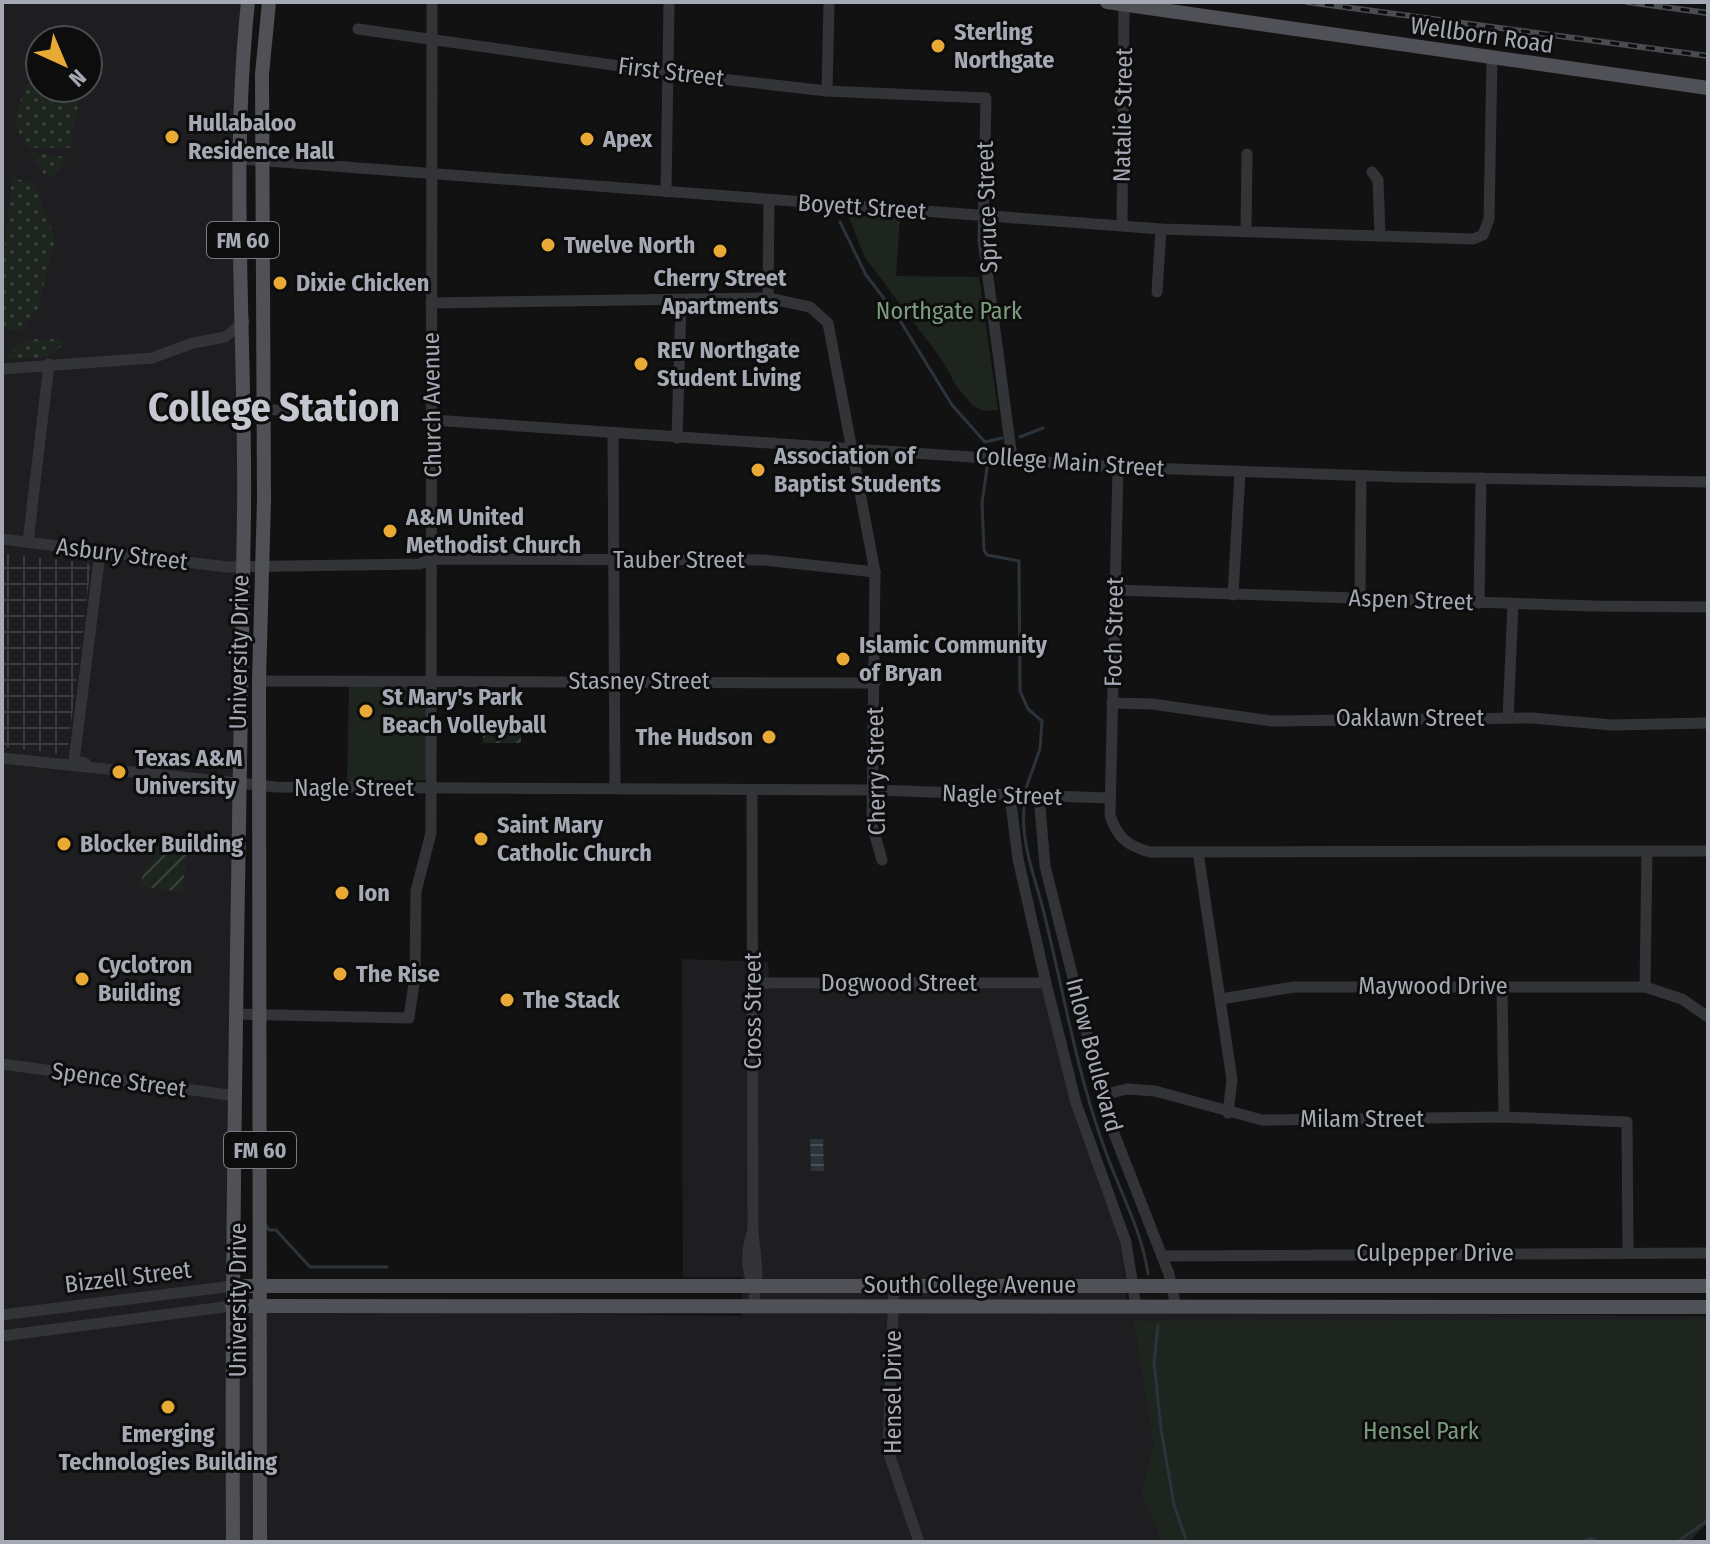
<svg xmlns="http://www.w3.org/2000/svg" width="1710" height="1544" font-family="'Fira Sans Condensed',sans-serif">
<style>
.built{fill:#1e1e20;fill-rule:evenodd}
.industrial{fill:url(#industrial-grid)}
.grass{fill:url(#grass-dots)}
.park{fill:#1e251f}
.garden{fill:url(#garden-furrows)}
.water{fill:url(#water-rules)}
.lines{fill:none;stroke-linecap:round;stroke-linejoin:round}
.stream{stroke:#2c343b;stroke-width:3}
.minor{stroke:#333438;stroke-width:11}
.major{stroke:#4f5157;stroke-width:14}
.rail-casing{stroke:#4a4c51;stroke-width:6}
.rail{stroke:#0d0d0e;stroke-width:3;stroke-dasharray:9;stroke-linecap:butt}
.poi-dot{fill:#e8a935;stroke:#0d0d0e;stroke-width:3}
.labels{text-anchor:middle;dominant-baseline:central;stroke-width:6;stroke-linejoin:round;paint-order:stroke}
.shield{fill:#0d0d0e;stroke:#777a82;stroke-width:2}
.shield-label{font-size:22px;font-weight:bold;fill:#a4a9b3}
.poi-label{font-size:24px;font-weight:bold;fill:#a4a9b3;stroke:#0d0d0e;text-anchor:start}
.street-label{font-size:24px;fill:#a4a9b3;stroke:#0d0d0e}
.park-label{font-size:24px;fill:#7b9d7d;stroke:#0d0d0e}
.town-label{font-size:40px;font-weight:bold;fill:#c4c7cf;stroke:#0d0d0e}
</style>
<defs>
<pattern id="industrial-grid" width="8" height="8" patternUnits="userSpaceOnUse" patternTransform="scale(2)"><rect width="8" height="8" fill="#1e1e20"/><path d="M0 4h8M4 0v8" fill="none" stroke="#3c3c3e"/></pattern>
<pattern id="grass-dots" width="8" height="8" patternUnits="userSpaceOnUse" patternTransform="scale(2)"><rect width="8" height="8" fill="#1e251f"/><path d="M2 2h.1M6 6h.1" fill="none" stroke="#3c423d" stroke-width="1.8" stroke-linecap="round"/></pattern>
<pattern id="garden-furrows" width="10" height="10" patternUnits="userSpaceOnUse" patternTransform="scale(2)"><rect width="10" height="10" fill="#1e251f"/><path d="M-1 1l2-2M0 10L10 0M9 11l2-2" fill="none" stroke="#3c423d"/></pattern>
<pattern id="water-rules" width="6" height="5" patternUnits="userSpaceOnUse" patternTransform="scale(2)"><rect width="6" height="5" fill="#2c343b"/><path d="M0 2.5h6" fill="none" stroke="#484f55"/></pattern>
</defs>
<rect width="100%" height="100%" fill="#121213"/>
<path class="built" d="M2,2H241V627L225,1314L346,1311L742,1316V1277H683L682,959L768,962L770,989H1043L1121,1240L1128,1312L1708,1316V1522L1689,1542H2ZM40,40H88V88H40Z"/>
<path class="industrial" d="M2,553L91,564L67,755L2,747Z"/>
<g class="grass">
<path d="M40,65V88H81L70,148H28C23,139 15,129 16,118C18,103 30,76 40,65Z"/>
<path d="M30,152L67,157L59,171L52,176L44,174Z"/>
<path d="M12,177L35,185L55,239L38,308L20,330L2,329V274Z"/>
<path d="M34,339H61L63,345L47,357L9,359L6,356L17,345Z"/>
</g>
<g class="park">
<path d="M848,215L900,218L896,276L979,277L998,410L984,411L973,406L957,387L942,360L864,256Z"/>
<path d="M349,684L426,687V780L347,783Z"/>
<path d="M1708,1319V1522L1689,1542H1162L1141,1493L1154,1446L1134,1321Z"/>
</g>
<g class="garden">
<rect x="483" y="724" width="38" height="19"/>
<path d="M173,841L174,846L188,845L182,892L139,886L146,867L158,855L153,848Z"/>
</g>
<path class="water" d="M810,1139H823L824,1171H811Z"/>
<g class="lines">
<g class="stream">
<path d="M840,222L866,275L896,314L952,405L985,442L1002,438"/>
<path d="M1020,437L1043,428"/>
<path d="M987,468L982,503L984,550L987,555L1019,561L1020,691L1028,709L1042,721L1040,749L1026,788"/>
<path d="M1024,807C1021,843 1034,875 1043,909C1063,988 1076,1070 1104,1147C1118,1188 1142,1230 1148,1274"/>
<path d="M265,1224L269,1230H276L310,1267H387"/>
<path d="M1158,1326L1154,1362L1161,1429L1174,1505L1187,1542"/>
<path d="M1708,1492V1504"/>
<path d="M1582,1542L1590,1538L1598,1542"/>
<path d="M1677,1542L1708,1520"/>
</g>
<g class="minor">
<path d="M358,29L669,73L827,91L986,98L983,240L1012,458"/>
<path d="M827,91L829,2"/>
<path d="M241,159L1161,229L1473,239L1483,235L1489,219L1492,59"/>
<path d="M1372,172L1378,180L1380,235"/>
<path d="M666,192L669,2"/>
<path d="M1122,225L1124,5"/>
<path d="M1246,231L1247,154"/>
<path d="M1157,292L1161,229"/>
<path d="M768,298L769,201"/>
<path d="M431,303L768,298L810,307L828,323L875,572L872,825L882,860"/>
<path d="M2,369L152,358L193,343L225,337L244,322"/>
<path d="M275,410L347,414"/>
<path d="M432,420L1118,467L1401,477L1708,482"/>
<path d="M613,433L615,788"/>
<path d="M677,438L681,302"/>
<path d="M1118,467L1110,815C1117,837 1127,846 1150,852L1708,851"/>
<path d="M2,539L227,567L419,564L432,559L764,560L875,572"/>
<path d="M28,542L49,364"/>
<path d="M1115,590L1593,606L1708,607"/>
<path d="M1233,595L1240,472"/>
<path d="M1360,599L1361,476"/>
<path d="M1479,603L1481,478"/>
<path d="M259,681L875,683"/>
<path d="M1112,703L1152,704L1272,721L1532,718L1612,725L1708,723"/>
<path d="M1508,718L1513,604"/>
<path d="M2,758L276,787L873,790L1110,798"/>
<path d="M85,763L74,761L100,553"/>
<path d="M752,791L753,1231L757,1272L753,1308"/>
<path d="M1010,796L1018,859L1046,983L1076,1103L1126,1242L1136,1307"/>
<path d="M1039,796L1045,866L1108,1118L1169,1274L1176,1307"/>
<path d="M1198,852L1232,1080L1228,1113"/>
<path d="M753,983H1046"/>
<path d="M1502,986L1504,1117"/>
<path d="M1645,987L1647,852"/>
<path d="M1221,999L1294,987H1645L1682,999L1708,1017"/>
<path d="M237,1014L409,1018L415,976L416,891L431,833L432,2"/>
<path d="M2,1064L236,1096"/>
<path d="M1102,1095L1127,1089L1155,1091L1262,1120L1504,1117L1627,1122L1628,1252"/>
<path d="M1162,1256L1708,1253"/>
<path d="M753,1284C746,1268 746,1247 753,1231"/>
<path d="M894,1285L888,1451L919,1542"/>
<path d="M2,1315L233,1286"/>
<path d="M2,1336L232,1306"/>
</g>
<g class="major">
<path d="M1107,2L1708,88"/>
<path d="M233,1286H1708"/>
<path d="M232,1306L1708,1307"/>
<path d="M233,1542C231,1199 239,856 244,513C246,344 230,170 248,2"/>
<path d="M260,1542L259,681L264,500L262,74L269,2"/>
</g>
<defs>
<g id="rail">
<path d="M1307,2L1708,56"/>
<path d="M1627,2L1708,13"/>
</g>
</defs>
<use href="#rail" class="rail-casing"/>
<use href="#rail" class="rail"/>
</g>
<g class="poi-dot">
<circle cx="938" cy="46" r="8"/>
<circle cx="172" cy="137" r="8"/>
<circle cx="587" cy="139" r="8"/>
<circle cx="548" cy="245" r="8"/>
<circle cx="720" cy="251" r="8"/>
<circle cx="280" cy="283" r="8"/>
<circle cx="641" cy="364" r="8"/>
<circle cx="758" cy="470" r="8"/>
<circle cx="390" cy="531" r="8"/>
<circle cx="843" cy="659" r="8"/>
<circle cx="366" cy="711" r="8"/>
<circle cx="769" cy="737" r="8"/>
<circle cx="119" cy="772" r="8"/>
<circle cx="481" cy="839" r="8"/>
<circle cx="64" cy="844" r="8"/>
<circle cx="342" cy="893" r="8"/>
<circle cx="340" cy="974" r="8"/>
<circle cx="82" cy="979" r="8"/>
<circle cx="507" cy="1000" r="8"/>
<circle cx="168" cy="1407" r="8"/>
</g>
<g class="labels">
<g class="shield">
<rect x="207" y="222" width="72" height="36" rx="6"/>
<rect x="224" y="1132" width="72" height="36" rx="6"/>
</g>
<g class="shield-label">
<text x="243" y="240">FM 60</text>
<text x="260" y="1150">FM 60</text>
</g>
<g class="poi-label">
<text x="954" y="32">Sterling<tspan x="954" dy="28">Northgate</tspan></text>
<text x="188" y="123">Hullabaloo<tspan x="188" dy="28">Residence Hall</tspan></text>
<text x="603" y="139">Apex</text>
<text x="564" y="245">Twelve North</text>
<text x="720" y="278" text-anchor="middle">Cherry Street<tspan x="720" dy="28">Apartments</tspan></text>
<text x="296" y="283">Dixie Chicken</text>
<text x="657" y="350">REV Northgate<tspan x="657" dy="28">Student Living</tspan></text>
<text x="774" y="456">Association of<tspan x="774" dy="28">Baptist Students</tspan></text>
<text x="406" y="517">A&amp;M United<tspan x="406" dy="28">Methodist Church</tspan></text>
<text x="859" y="645">Islamic Community<tspan x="859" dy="28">of Bryan</tspan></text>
<text x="382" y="697">St Mary's Park<tspan x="382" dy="28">Beach Volleyball</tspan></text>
<text x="753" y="737" text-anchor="end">The Hudson</text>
<text x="135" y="758">Texas A&amp;M<tspan x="135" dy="28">University</tspan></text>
<text x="497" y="825">Saint Mary<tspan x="497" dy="28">Catholic Church</tspan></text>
<text x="80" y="844">Blocker Building</text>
<text x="358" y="893">Ion</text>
<text x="98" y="965">Cyclotron<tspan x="98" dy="28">Building</tspan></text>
<text x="356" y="974">The Rise</text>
<text x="523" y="1000">The Stack</text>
<text x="168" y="1434" text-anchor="middle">Emerging<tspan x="168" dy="28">Technologies Building</tspan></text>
</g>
<g class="street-label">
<text transform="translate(1482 35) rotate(8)">Wellborn Road</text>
<text transform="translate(671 72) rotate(7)">First Street</text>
<text transform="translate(1123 115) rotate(-89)">Natalie Street</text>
<text transform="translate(862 207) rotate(4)">Boyett Street</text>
<text transform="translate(987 207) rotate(-92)">Spruce Street</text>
<text transform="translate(432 405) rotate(-91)">Church Avenue</text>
<text transform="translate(1070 462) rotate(4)">College Main Street</text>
<text transform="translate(122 554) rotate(7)">Asbury Street</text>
<text x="679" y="560">Tauber Street</text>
<text transform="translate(1411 600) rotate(2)">Aspen Street</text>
<text transform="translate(1114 632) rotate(-89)">Foch Street</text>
<text transform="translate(239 652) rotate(-89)">University Drive</text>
<text x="639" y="681">Stasney Street</text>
<text x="1410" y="718">Oaklawn Street</text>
<text transform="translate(876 771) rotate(-91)">Cherry Street</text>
<text x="354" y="788">Nagle Street</text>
<text transform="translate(1002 795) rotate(2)">Nagle Street</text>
<text x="899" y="983">Dogwood Street</text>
<text x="1433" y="986">Maywood Drive</text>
<text transform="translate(753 1011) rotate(-90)">Cross Street</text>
<text transform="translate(1094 1055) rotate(75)">Inlow Boulevard</text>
<text transform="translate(119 1080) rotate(8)">Spence Street</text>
<text x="1362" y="1119">Milam Street</text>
<text x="1435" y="1253">Culpepper Drive</text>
<text transform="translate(128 1277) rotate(-7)">Bizzell Street</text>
<text x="970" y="1285">South College Avenue</text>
<text transform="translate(238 1300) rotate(-90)">University Drive</text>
<text transform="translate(893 1392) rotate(-90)">Hensel Drive</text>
</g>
<g class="park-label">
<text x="949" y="311">Northgate Park</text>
<text x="1421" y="1431">Hensel Park</text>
</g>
<g class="town-label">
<text x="274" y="408">College Station</text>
</g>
</g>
<rect width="1710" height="1544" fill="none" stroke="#a4a9b3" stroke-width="8"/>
<g transform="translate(64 64) rotate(136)"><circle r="38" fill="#0d0d0e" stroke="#494b50" stroke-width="2"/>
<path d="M0-6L14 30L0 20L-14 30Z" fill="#e8a935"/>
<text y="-12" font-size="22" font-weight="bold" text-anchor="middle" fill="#a4a9b3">N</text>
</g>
</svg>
